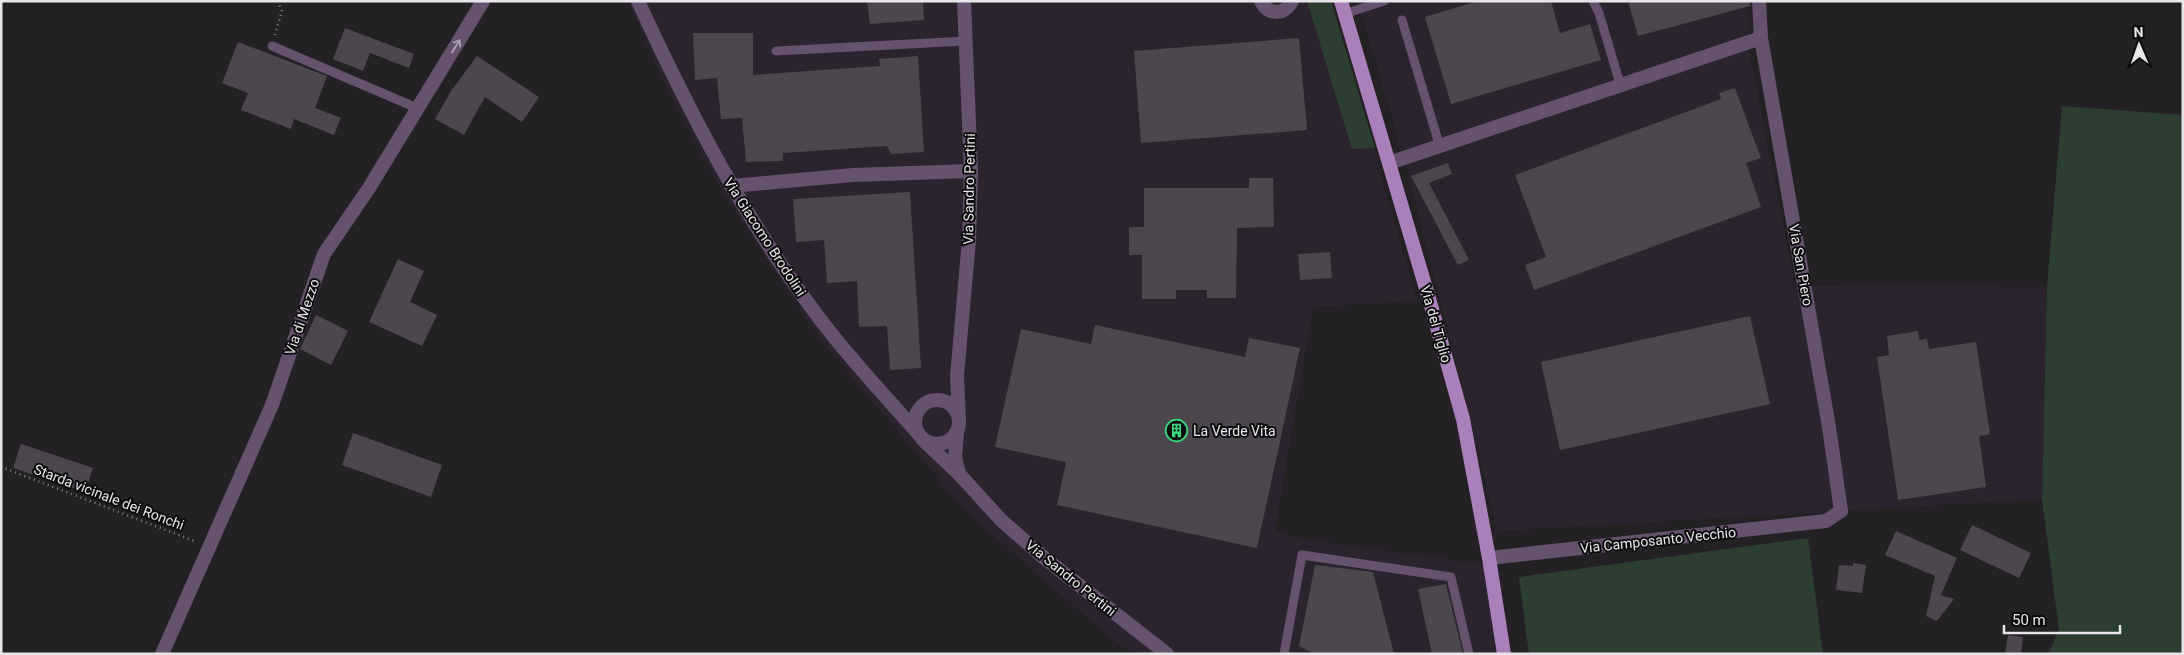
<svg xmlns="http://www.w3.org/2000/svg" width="2184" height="655" font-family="Roboto,sans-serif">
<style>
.built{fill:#2b242e}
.green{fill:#2c3d31}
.building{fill:#4b474c}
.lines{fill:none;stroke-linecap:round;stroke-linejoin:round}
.path{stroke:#868487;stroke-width:2.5;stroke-dasharray:1 4;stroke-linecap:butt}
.service{stroke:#65526d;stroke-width:9}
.minor{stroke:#65526d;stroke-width:14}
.primary{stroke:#a980b9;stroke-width:14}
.oneway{stroke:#a69cab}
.labels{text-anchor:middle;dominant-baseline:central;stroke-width:4;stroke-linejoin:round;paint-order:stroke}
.street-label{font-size:14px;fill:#e8e6e9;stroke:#0c0b0d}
.poi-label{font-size:14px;fill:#e8e6e9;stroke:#0c0b0d;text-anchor:start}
</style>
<rect width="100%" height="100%" fill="#242125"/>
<g class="built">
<path d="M628,1H1331L1417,301L1313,307L1275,530L1295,538L1489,565L1503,654H1132L1083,614L968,513L822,342L722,191L669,94Z"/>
<path d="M1358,1H1748L1750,55L1795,286L2047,287L2042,499L1498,531L1408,173Z"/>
</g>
<g class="green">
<path d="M1307,1H1331L1375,148L1352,149Z"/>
<path d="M2062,106L2183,115V654H2048L2059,630L2042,499L2047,287Z"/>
<path d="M1808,538L1823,654H1529L1519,577Z"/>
</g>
<g class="building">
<path d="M867,1H923L924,20L870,24Z"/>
<path d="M1478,1H1551L1560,33L1590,24L1601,60L1451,104L1425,17Z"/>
<path d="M1628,1H1750V6L1638,36Z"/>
<path d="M345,28L414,54L409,68L370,53L363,71L333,59Z"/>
<path d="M693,33H753V75L880,66L879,59L918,56L924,152L891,154L887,146L783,153V161L746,162L742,118L721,119L717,78L695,80Z"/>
<path d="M1299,38L1307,130L1141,143L1134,51Z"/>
<path d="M238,42L327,76L315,108L341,118L334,135L294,119L291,129L241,110L248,93L222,83Z"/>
<path d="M477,56L539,97L522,122L485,97L464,135L435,119L451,91Z"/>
<path d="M1735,88L1761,158L1746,163L1761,207L1534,290L1525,265L1546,257L1515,175L1721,99L1719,93Z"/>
<path d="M1448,163L1452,174L1429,183L1469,260L1458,265L1411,176Z"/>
<path d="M1249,178H1273L1274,227L1237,228L1236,298H1207V290H1176V299H1142V255H1129V227H1144V188H1249Z"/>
<path d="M910,192L921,368L890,370L887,326L859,327L857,281L827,283L824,240L796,242L793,199Z"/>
<path d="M1330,252L1332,278L1300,280L1298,254Z"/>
<path d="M398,259L424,271L410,302L437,315L422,346L369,322Z"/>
<path d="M316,315L348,331L331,365L300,349Z"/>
<path d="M1750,316L1770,404L1560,450L1541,362Z"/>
<path d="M1095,325L1245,357L1249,338L1300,348L1257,548L1057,505L1066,462L995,447L1021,329L1091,344Z"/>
<path d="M1918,331L1919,340L1927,339L1929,349L1976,342L1990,434L1979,436L1986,487L1898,500L1877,357L1889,355L1887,336Z"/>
<path d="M353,433L442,465L431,497L342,465Z"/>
<path d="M21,444L93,468L85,492L13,468Z"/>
<path d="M1972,525L2031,553L2019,578L1960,550Z"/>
<path d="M1896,531L1957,558L1941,595L1954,599L1937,621L1926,616L1935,576L1885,555Z"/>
<path d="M1853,563L1866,565L1862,593L1836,590L1839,565L1853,566Z"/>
<path d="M1315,565L1373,572L1394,654H1314L1299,646Z"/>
<path d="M1446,584L1463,654H1432L1418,589Z"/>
<path d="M2008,635L2023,637L2021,654H2005Z"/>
</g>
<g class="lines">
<g class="path">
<path d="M275,35L282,11L277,1"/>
<path d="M1,467L197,542"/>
</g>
<g class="service">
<path d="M1593,1L1599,13L1621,87"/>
<path d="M1344,14L1384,1"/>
<path d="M1402,20L1440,147"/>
<path d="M272,46L417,108"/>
<path d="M776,51L966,41"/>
<path d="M1284,654L1302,555L1451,577L1469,654"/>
</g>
<g class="minor">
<path d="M638,1C690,114 747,224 823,323C852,361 885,396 917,432"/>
<path d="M1261,1C1268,15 1284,16 1292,1"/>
<path d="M1389,163L1761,38"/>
<path d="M731,186L853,175L971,171"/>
<circle cx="937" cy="422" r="22"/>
<path d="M959,421L957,376L969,240L971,171L964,1"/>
<path d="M957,432L955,457L959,474"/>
<path d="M923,440L960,475L1001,520L1042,556L1167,654"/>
<path d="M1489,558L1826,521L1841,511L1829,427L1761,38L1759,1"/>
<path d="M162,654L272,405L324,254L369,188L483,1"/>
</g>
<path class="primary" d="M1341,1L1430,302L1463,419L1489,558L1504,654"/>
</g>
<defs><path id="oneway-shaft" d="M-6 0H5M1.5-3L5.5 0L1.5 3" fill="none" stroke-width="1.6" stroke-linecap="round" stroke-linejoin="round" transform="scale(1.25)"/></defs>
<use class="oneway" href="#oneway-shaft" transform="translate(456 46) rotate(-58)"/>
<defs>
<symbol id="building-ring" viewBox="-11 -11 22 22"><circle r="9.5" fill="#0c0b0d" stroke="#3bd77e" stroke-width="1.5"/><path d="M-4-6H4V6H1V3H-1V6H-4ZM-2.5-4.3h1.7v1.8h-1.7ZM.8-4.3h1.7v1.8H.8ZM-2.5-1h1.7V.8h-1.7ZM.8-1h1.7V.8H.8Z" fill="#3bd77e"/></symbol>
</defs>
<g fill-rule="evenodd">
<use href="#building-ring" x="1164" y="418" width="25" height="25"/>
</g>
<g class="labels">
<g class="street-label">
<text transform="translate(969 189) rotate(-89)">Via Sandro Pertini</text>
<text transform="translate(765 237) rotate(57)">Via Giacomo Brodolini</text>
<text transform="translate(1801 265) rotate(80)">Via San Piero</text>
<text transform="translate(302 317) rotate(-71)">Via di Mezzo</text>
<text transform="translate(1436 324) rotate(74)">Via del Tiglio</text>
<text transform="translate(109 497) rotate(21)">Starda vicinale dei Ronchi</text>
<text transform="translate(1658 540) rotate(-6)">Via Camposanto Vecchio</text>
<text transform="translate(1071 578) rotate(39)">Via Sandro Pertini</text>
</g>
<g class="poi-label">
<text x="1193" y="431">La Verde Vita</text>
</g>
</g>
<rect width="2184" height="655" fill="none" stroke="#e8e6e9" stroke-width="5"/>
<g transform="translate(2139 45) rotate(358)" stroke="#0c0b0d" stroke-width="4" paint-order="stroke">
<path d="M0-4L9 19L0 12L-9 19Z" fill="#e8e6e9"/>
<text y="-8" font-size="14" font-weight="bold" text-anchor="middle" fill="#e8e6e9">N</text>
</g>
<path d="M2004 625v8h116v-8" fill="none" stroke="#e8e6e9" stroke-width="2.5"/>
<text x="2012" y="625" font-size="15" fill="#e8e6e9" stroke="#0c0b0d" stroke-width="4" paint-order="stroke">50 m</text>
</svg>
